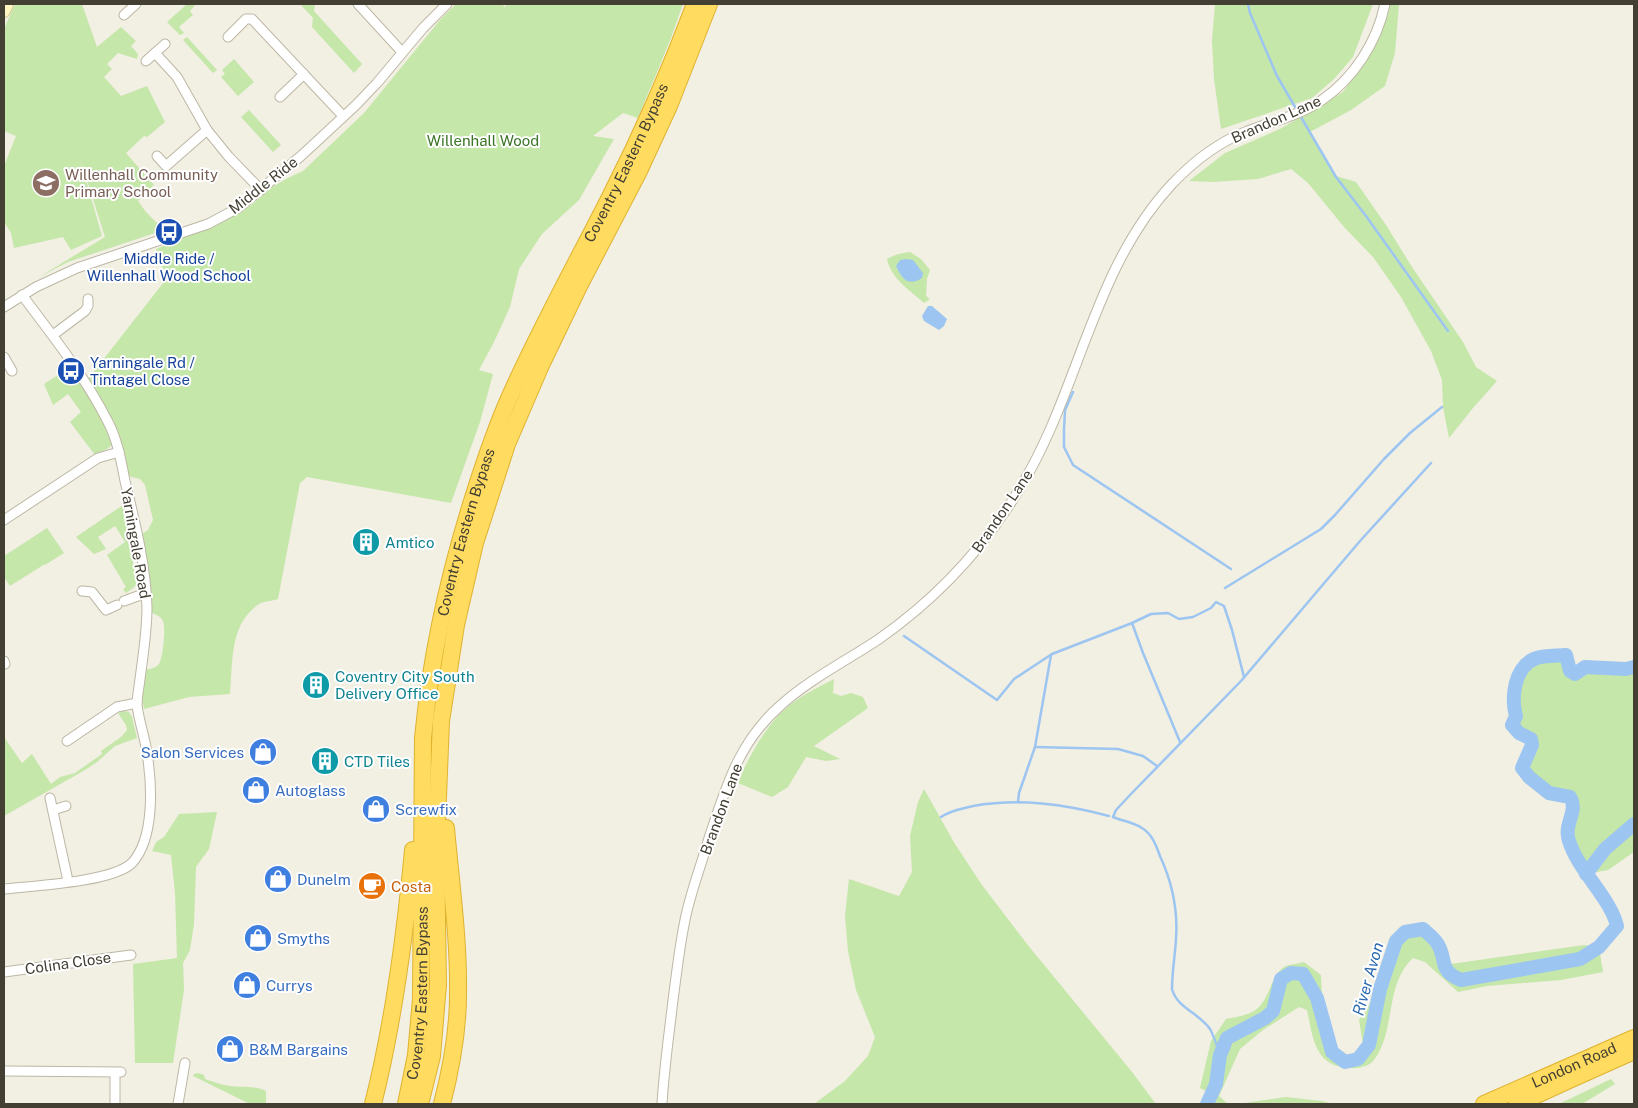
<svg xmlns="http://www.w3.org/2000/svg" width="1638" height="1108" font-family="'Public Sans',sans-serif">
<style>
.green{fill:#c5e7aa}
.water{fill:#9dc5f1}
.lines{fill:none;stroke-linecap:round;stroke-linejoin:round}
.stream{stroke:#9dc5f1;stroke-width:2.5}
.river{stroke:#9dc5f1;stroke-width:14}
.street-casing{stroke:#bdb7a5;stroke-width:11}
.secondary-casing{stroke:#d3c991;stroke-width:14}
.highway-casing{stroke:#dfb22f;stroke-width:18}
.street{stroke:#fff;stroke-width:9}
.secondary{stroke:#fff7bf;stroke-width:12}
.highway{stroke:#ffdc60;stroke-width:16}
.labels{text-anchor:middle;dominant-baseline:central;stroke-width:4;stroke-linejoin:round;paint-order:stroke}
.street-label{font-size:15px;fill:#433f33;stroke:#fff}
.park-label{font-size:15px;fill:#3b7526;stroke:#fff}
.education-label{font-size:15px;fill:#785e54;stroke:#fff;text-anchor:start}
.transit-label{font-size:15px;fill:#164399;stroke:#fff}
.culture-label{font-size:15px;fill:#0d838f;stroke:#fff;text-anchor:start}
.shop-label{font-size:15px;fill:#366cbe;stroke:#fff;text-anchor:start}
.food-label{font-size:15px;fill:#c56008;stroke:#fff;text-anchor:start}
.water-label{font-size:16px;font-style:italic;fill:#2b69b0;stroke:#fff}
</style>
<rect width="100%" height="100%" fill="#f2efe3"/>
<g class="green">
<path d="M15,4H82L97,47L121,27L136,41L131,46L138,54L137,59L118,53L107,64L112,69L104,77L121,96L147,86L165,122L147,137L144,136L126,153L154,185L138,201L146,212L164,230L68,262L39,277L105,237L79,155L102,236L71,250L63,237L14,248L11,233L4,222V166L16,136L4,131V29Z"/>
<path d="M187,4H196L190,11L193,15L179,27L184,33L180,35L167,22Z"/>
<path d="M300,4H315L314,11L362,64L354,73L312,27L313,18Z"/>
<path d="M456,4H503L504,7L508,4H683L671,38L638,118L623,113L593,136L614,139L579,200L542,234L519,269L510,307L494,342L479,370L493,374L480,422L451,503L307,477L300,483L278,599C272,601 264,601 259,604C229,624 233,662 230,694L189,697L144,709L142,698L145,670C150,669 156,668 159,664C163,658 166,627 163,621C160,615 155,615 151,612V592L142,534L148,530L153,520L145,485L140,479L128,476L116,426L88,379L167,278L176,274L166,277L156,249L225,220L251,205L272,187L288,178L303,171L364,113L440,20Z"/>
<path d="M1215,4H1373L1353,57L1334,79L1312,98L1221,129L1214,79L1212,40Z"/>
<path d="M1390,4H1399L1395,53L1385,86L1351,110L1310,132L1336,176L1356,182L1386,225L1412,267L1463,342L1476,367L1497,381L1473,408L1449,438L1443,407L1442,380L1431,351L1401,297L1373,257L1344,227L1308,183L1291,169L1258,179L1213,182L1189,181L1225,153L1280,129L1343,92L1373,48L1388,15Z"/>
<path d="M187,37L217,70L213,73L183,40Z"/>
<path d="M234,59L254,82L238,96L221,77L225,74L222,70Z"/>
<path d="M249,110L281,145L273,152L241,117Z"/>
<path d="M910,252L921,259L930,270L927,279L926,296L930,299L924,303C910,290 891,279 887,259C894,255 901,253 910,252Z"/>
<path d="M69,368L99,412L112,445L107,449L95,455L70,422L81,412L68,394L53,405L44,384Z"/>
<path d="M123,505L137,585L126,593L123,589L126,587L107,555L125,542L115,526L98,537L106,549L94,554L76,537Z"/>
<path d="M47,528L64,553L45,565V564L10,586L4,577V556Z"/>
<path d="M1566,655L1570,671L1575,674L1585,667L1626,669L1634,667V852L1608,870L1586,874C1579,861 1568,846 1567,831C1566,818 1579,811 1570,797L1549,793L1529,777L1522,768L1531,745V739L1519,733L1512,725C1516,717 1514,715 1513,706C1512,690 1518,665 1535,659C1544,656 1556,656 1566,655Z"/>
<path d="M834,679L833,693L841,696L851,693L863,697L868,708L814,746L840,759L826,761L806,757L788,787L772,797L738,783C746,761 766,726 784,710C798,697 817,688 834,679Z"/>
<path d="M124,711L129,712L132,717L137,738L115,746L97,762L85,770L4,816V737L22,763L32,754L51,784L60,777L75,773L102,754L101,751L121,737L127,730L126,725L118,713Z"/>
<path d="M924,789L955,844L982,885L1027,944L1132,1072L1156,1104H814L845,1081L868,1056L875,1037L856,990L848,951L845,916L849,879L899,896L912,872L910,836L918,802Z"/>
<path d="M217,812L209,849L196,867L194,924L190,950L183,963L184,990L173,1063H135L133,964L177,958L175,893L171,855L152,851L156,842L164,837L179,814Z"/>
<path d="M1423,929L1437,943L1444,965L1584,945L1599,947L1603,972L1561,980L1487,986L1458,992L1425,962L1413,958C1386,983 1395,1024 1378,1054C1376,1056 1374,1061 1371,1063C1363,1069 1351,1069 1342,1067C1314,1063 1312,1033 1307,1010L1299,1007L1263,1030L1240,1049L1219,1096L1228,1104H1207L1212,1094L1200,1088L1211,1041L1226,1019C1236,1017 1252,1015 1259,1007C1270,996 1272,974 1284,967C1289,964 1298,964 1304,962L1321,975L1322,997L1331,1025L1330,1040L1332,1052L1345,1062L1358,1059L1364,1050L1359,1020L1380,989L1396,941L1405,932Z"/>
<path d="M198,1073L204,1075L205,1079C212,1081 219,1084 225,1085C238,1088 254,1085 266,1091V1104H250L193,1076L194,1074Z"/>
<path d="M1611,1079L1615,1084L1582,1104H1559Z"/>
<path d="M1286,1097L1322,1101L1333,1104H1237Z"/>
</g>
<g class="water">
<path d="M906,259L913,260L923,273L922,278C908,287 902,279 896,266L900,260Z"/>
<path d="M928,306H932L947,319L944,326L939,330L924,321L922,316Z"/>
</g>
<g class="lines">
<g class="stream">
<path d="M1248,4L1250,13L1277,76L1336,177L1366,216L1448,331"/>
<path d="M1073,392L1065,410L1064,429V447L1073,465L1231,569"/>
<path d="M1225,588L1321,529L1335,515L1384,459L1410,433L1442,407"/>
<path d="M1132,623L1143,653L1180,742"/>
<path d="M904,636L997,700L1014,679L1052,654L1132,623L1151,614L1168,613L1179,619L1193,617L1211,608L1216,602L1224,606L1232,630L1244,677"/>
<path d="M1035,747L1118,749L1143,756L1157,766"/>
<path d="M1018,802L1019,793L1035,747L1051,655"/>
<path d="M941,817C951,810 961,809 973,806C1020,798 1064,804 1109,816"/>
<path d="M1220,1055C1217,1046 1214,1036 1210,1029C1199,1013 1177,1008 1172,989C1172,972 1175,956 1176,939C1178,911 1172,882 1160,856C1156,845 1152,834 1142,828C1133,822 1122,821 1113,817L1116,810L1130,795L1241,681L1360,541L1431,463"/>
</g>
<g class="river">
<path d="M1586,874L1605,849L1634,824"/>
<path d="M1207,1104L1216,1084L1220,1055L1227,1038L1265,1018L1273,1011L1281,979L1291,973L1303,974L1317,998L1332,1052L1345,1062L1358,1059L1369,1045L1380,989L1396,941L1405,932L1423,929C1427,933 1434,938 1437,943C1448,959 1437,970 1461,980L1580,959L1599,947L1617,926C1611,899 1578,870 1569,841C1563,823 1579,812 1570,797L1549,793L1529,777L1522,768L1532,745L1531,739L1519,733L1512,725L1516,716C1511,698 1514,668 1534,659C1543,655 1557,656 1566,655L1570,671L1575,674L1585,667L1626,669L1634,667"/>
</g>
<defs>
<g id="street">
<path d="M358,4L402,52"/>
<path d="M124,15L136,4"/>
<path d="M228,37L246,19H252L343,116"/>
<path d="M155,53L177,77L207,130L229,157L261,190"/>
<path d="M146,61L165,44"/>
<path d="M280,97L304,74"/>
<path d="M157,156L166,166L207,130"/>
<path d="M4,307L36,287L77,268L208,224L238,208L301,156L356,105L377,83L423,28L447,4"/>
<path d="M53,335L85,311L88,306V299"/>
<path d="M4,357L12,371"/>
<path d="M4,520L98,458L119,452"/>
<path d="M82,591L92,592L106,610L117,605"/>
<path d="M124,601L146,593"/>
<path d="M4,661L5,664"/>
<path d="M67,741L117,707L137,703"/>
<path d="M50,798L68,881"/>
<path d="M53,810L66,806"/>
<path d="M4,889C32,886 113,882 132,863C155,838 152,784 147,753C145,737 139,722 137,705C137,697 139,688 140,679C143,656 147,631 147,608C146,566 135,522 125,481C121,460 117,438 107,420C84,375 52,335 22,295"/>
<path d="M4,972L131,955"/>
<path d="M4,1071L121,1072"/>
<path d="M115,1104V1073"/>
<path d="M178,1104L185,1063"/>
<path d="M662,1104C664,1069 669,1035 673,1000C677,971 680,940 687,911C693,886 702,862 709,838C726,787 739,741 781,705C810,679 846,661 879,639C936,599 984,548 1020,488C1080,390 1092,270 1172,184C1192,163 1217,143 1245,132C1270,122 1299,116 1322,100C1354,78 1377,42 1385,4"/>
</g>
<path id="secondary" d="M4,11L7,4"/>
<g id="highway">
<path d="M373,1104C394,1021 405,936 413,850"/>
<path id="s1" d="M406,1104L416,1055L421,999L423,738C431,655 448,577 473,498C484,463 496,427 511,394C541,327 576,264 609,199C641,136 670,71 695,4"/>
<path d="M420,1104L432,1056L438,985L436,847L441,721L456,625L475,543L507,444L541,365L579,286L639,171L669,106L709,4"/>
<path d="M442,1104C451,1069 458,1032 458,995C459,940 451,884 446,828"/>
<path id="s2" d="M1484,1104L1634,1038"/>
<path d="M1517,1104L1569,1080L1634,1051"/>
</g>
</defs>
<use href="#street" class="street-casing"/>
<use href="#secondary" class="secondary-casing"/>
<use href="#highway" class="highway-casing"/>
<use href="#street" class="street"/>
<use href="#secondary" class="secondary"/>
<use href="#highway" class="highway"/>
</g>
<defs>
<symbol id="school-disc" viewBox="-11 -11 22 22"><circle r="9.5" fill="#8d6e63" stroke="#fff"/><path d="M0-5L7-2L0 1L-7-2ZM-4 1L0 2.5L4 1V4Q0 6-4 4Z" fill="#fff"/></symbol>
<symbol id="bus-disc" viewBox="-11 -11 22 22"><circle r="9.5" fill="#1a4fb4" stroke="#fff"/><path d="M-5-6H5V4H4V6H2V4H-2V6H-4V4H-5ZM-3.5-4V0h7V-4ZM-3.5 1.2v1.5H-2V1.2ZM2 1.2v1.5H3.5V1.2Z" fill="#fff"/></symbol>
<symbol id="building-disc" viewBox="-11 -11 22 22"><circle r="9.5" fill="#0f9aa8" stroke="#fff"/><path d="M-4-6H4V6H1V3H-1V6H-4ZM-2.5-4.3h1.7v1.8h-1.7ZM.8-4.3h1.7v1.8H.8ZM-2.5-1h1.7V.8h-1.7ZM.8-1h1.7V.8H.8Z" fill="#fff"/></symbol>
<symbol id="shop-disc" viewBox="-11 -11 22 22"><circle r="9.5" fill="#3f7fe0" stroke="#fff"/><path d="M-5-2.5h2.3a2.7 3.5 0 0 1 5.4 0H5L5.5 6h-11ZM-1.5-2.5h3a1.5 2.3 0 0 0-3 0Z" fill="#fff"/></symbol>
<symbol id="cafe-disc" viewBox="-11 -11 22 22"><circle r="9.5" fill="#e8710a" stroke="#fff"/><path d="M-5.5-4.5H6V0H3Q3 3.5 0 3.5H-2.5Q-5.5 3.5-5.5 0ZM3-3.2v2h1.7v-2ZM-6 4.5H4V6H-6Z" fill="#fff"/></symbol>
</defs>
<g fill-rule="evenodd">
<use href="#school-disc" x="30" y="167" width="32" height="32"/>
<use href="#bus-disc" x="153" y="216" width="32" height="32"/>
<use href="#bus-disc" x="55" y="355" width="32" height="32"/>
<use href="#building-disc" x="350" y="526" width="32" height="32"/>
<use href="#building-disc" x="300" y="669" width="32" height="32"/>
<use href="#shop-disc" x="247" y="736" width="32" height="32"/>
<use href="#building-disc" x="309" y="745" width="32" height="32"/>
<use href="#shop-disc" x="240" y="774" width="32" height="32"/>
<use href="#shop-disc" x="360" y="793" width="32" height="32"/>
<use href="#shop-disc" x="262" y="863" width="32" height="32"/>
<use href="#cafe-disc" x="356" y="870" width="32" height="32"/>
<use href="#shop-disc" x="242" y="922" width="32" height="32"/>
<use href="#shop-disc" x="231" y="969" width="32" height="32"/>
<use href="#shop-disc" x="214" y="1033" width="32" height="32"/>
</g>
<g class="labels">
<g class="street-label">
<text transform="translate(1276 119) rotate(-24)">Brandon Lane</text>
<text stroke="none"><textPath href="#s1" startOffset="982">Coventry Eastern Bypass</textPath></text>
<text transform="translate(263 185) rotate(-38)">Middle Ride</text>
<text transform="translate(1002 511) rotate(-56)">Brandon Lane</text>
<text stroke="none"><textPath href="#s1" startOffset="578">Coventry Eastern Bypass</textPath></text>
<text transform="translate(136 543) rotate(80)">Yarningale Road</text>
<text transform="translate(721 809) rotate(-70)">Brandon Lane</text>
<text transform="translate(68 963) rotate(-8)">Colina Close</text>
<text stroke="none"><textPath href="#s1" startOffset="112">Coventry Eastern Bypass</textPath></text>
<text stroke="none"><textPath href="#s2" startOffset="98">London Road</textPath></text>
</g>
<g class="park-label">
<text x="483" y="140">Willenhall Wood</text>
</g>
<g class="education-label">
<text x="65" y="174">Willenhall Community<tspan x="65" dy="17">Primary School</tspan></text>
</g>
<g class="transit-label">
<text x="169" y="258">Middle Ride /<tspan x="169" dy="17">Willenhall Wood School</tspan></text>
<text x="90" y="362" text-anchor="start">Yarningale Rd /<tspan x="90" dy="17">Tintagel Close</tspan></text>
</g>
<g class="culture-label">
<text x="385" y="542">Amtico</text>
<text x="335" y="676">Coventry City South<tspan x="335" dy="17">Delivery Office</tspan></text>
<text x="344" y="761">CTD Tiles</text>
</g>
<g class="shop-label">
<text x="244" y="752" text-anchor="end">Salon Services</text>
<text x="275" y="790">Autoglass</text>
<text x="395" y="809">Screwfix</text>
<text x="297" y="879">Dunelm</text>
<text x="277" y="938">Smyths</text>
<text x="266" y="985">Currys</text>
<text x="249" y="1049">B&amp;M Bargains</text>
</g>
<g class="food-label">
<text x="391" y="886">Costa</text>
</g>
<g class="water-label">
<text transform="translate(1368 979) rotate(-74)">River Avon</text>
</g>
</g>
<rect width="1638" height="1108" fill="none" stroke="#433f33" stroke-width="10"/>
</svg>
